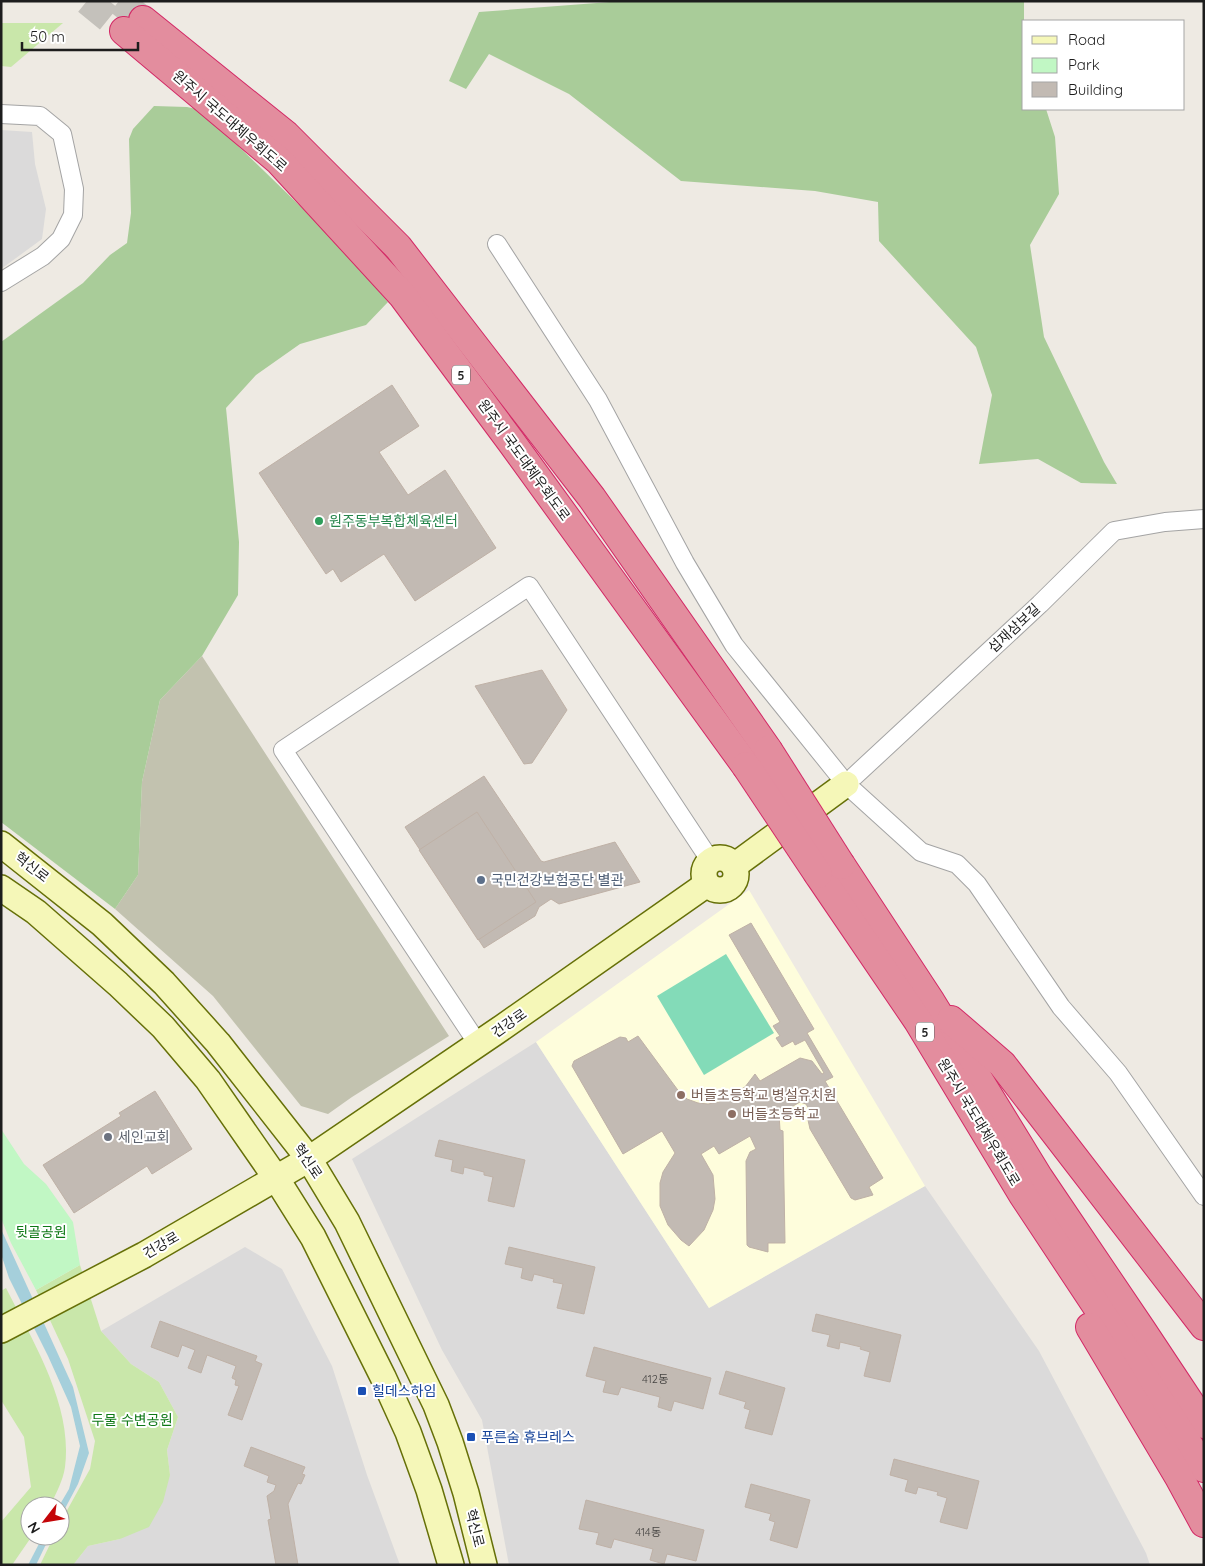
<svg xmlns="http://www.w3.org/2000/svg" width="1205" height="1566" font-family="Quicksand,'Noto Sans KR',sans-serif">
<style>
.residential{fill:#dbdada}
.education{fill:#fefddc}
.construction{fill:#c2c2af}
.grass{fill:#c9e7aa}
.forest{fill:#a9cc99}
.park{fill:#c1f7c4}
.pitch{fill:#83dbb8}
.water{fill:#a5cfdb}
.building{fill:#c2bab3;stroke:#bfb1a6}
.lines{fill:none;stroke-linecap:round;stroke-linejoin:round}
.highway-tunnel{stroke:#c4c1bb;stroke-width:28;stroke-dasharray:28 14;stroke-linecap:butt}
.street-casing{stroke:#a4a4a4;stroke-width:20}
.secondary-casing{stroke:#667008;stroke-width:28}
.highway-casing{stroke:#d32966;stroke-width:30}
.street{stroke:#fff;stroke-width:18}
.secondary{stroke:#f5f7b8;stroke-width:25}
.highway{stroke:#e38d9e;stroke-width:28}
.highway-bridge-casing{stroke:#d32966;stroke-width:30;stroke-linecap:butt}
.highway-bridge{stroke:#e38d9e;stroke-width:28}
.leisure-dot{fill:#2e9e5b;stroke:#fff;stroke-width:2}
.service-dot{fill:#5c6f8a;stroke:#fff;stroke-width:2}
.education-dot{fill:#8d6e63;stroke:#fff;stroke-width:2}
.worship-dot{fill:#6b7280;stroke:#fff;stroke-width:2}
.transit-dot{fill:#1a4fb4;stroke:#fff;stroke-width:2}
.labels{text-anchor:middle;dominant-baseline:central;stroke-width:4;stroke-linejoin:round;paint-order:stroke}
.number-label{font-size:11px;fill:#464442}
.shield{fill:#fff;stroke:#616161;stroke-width:1}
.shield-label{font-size:12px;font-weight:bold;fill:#1d1d1d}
.street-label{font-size:14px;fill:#1d1d1d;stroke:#fff}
.leisure-label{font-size:14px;fill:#27864d;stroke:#fff;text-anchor:start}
.service-label{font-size:14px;fill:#4e5e75;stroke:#fff;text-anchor:start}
.education-label{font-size:14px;fill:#785e54;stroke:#fff;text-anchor:start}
.worship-label{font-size:14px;fill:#5b616d;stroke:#fff;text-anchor:start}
.park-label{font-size:14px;fill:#0f7816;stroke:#fff}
.transit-label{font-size:14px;fill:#164399;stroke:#fff;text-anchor:start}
</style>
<rect width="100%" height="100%" fill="#eeeae3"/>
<g class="residential">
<path d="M1,130L32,132L35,164L46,209L42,239L1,269Z"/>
<path d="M536,1042L709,1308L925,1186L1039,1351L1146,1553L1150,1565H509L482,1420L442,1350L352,1159Z"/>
<path d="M245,1247L282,1269L332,1366L367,1475L400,1565H73L88,1546L120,1539L170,1475L167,1450L178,1417L159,1382L131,1364L101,1331Z"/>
</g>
<path class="education" d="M749,890L925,1186L709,1308L536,1042Z"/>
<path class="construction" d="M202,656L449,1036L352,1097L328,1114L301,1106L213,996L115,909L138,875L142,782L160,700Z"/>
<g class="grass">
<path d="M1,23H63L11,67L1,66Z"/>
<path d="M80,1265L101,1331L131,1364L159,1382L178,1417L167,1450L170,1475L163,1502L149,1527L120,1539L88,1546L73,1565H40L54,1536H60V1523L90,1469L95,1441L68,1359L36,1290Z"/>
<path d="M6,1288C33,1342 73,1405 65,1467C63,1481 56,1493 50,1506H30V1536H32L12,1565H1V1522L31,1487L24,1437L1,1400V1291Z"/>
</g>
<g class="forest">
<path d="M623,1H1024V109H1046L1055,137L1059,194L1030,245L1044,337L1104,462L1117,484L1081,483L1038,459L979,464L992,395L976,347L879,241L878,202L815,191L681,181L569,94L489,54L466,89L449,81L479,12Z"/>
<path d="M154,106L187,107L201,110L331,236L388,302L366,325L300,344L256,375L226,408L239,542L238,595L202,656L160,700L142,782L138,875L115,909L1,822V342L83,283L110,255L127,243L131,213L129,139L133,129Z"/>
</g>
<path class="park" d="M1,1129L24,1164L46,1184L73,1222L80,1265L36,1290L11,1243L1,1218Z"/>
<path class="pitch" d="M726,954L774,1033L704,1075L657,996Z"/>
<g class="water">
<path d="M1,1229L73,1387L89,1453L78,1484L60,1518L59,1506L69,1489L80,1446L71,1407L48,1356L9,1278L1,1254Z"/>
<path d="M43,1536H50L36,1565H28Z"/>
</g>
<g class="building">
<path d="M392,385L419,426L379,452L408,495L445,470L496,548L415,601L384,554L341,582L333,569L326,574L259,473Z"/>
<path d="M542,670L567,710L532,763L524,764L475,686Z"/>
<path d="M484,776L541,861L544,862L615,842L640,882L559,904L551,899L539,907L535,916L484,948L405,827Z"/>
<path d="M477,812L536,902L478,940L419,850Z"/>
<path d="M751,923L814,1029L807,1033L833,1077L825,1081L883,1178L869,1187L873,1195L855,1200L851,1198L810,1129L808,1120L810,1111L806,1104L800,1102L779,1114L780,1130L783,1131L785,1243H768V1252L749,1247L747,1245L746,1161L750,1152L756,1149L750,1136L719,1154L714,1146L701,1154L713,1175L715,1199L713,1210L704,1230L689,1246L681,1240L668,1225L660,1206V1183L663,1172L675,1153L662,1131L623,1154L572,1066L574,1061L620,1037L626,1038L628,1042L638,1036L680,1093L687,1099L698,1103L708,1104L719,1102L745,1087L755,1074L760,1081L800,1058L812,1061L822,1074L824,1073L805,1040L795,1045L793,1041L782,1047L776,1038L780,1036L773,1026L780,1022L729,935Z"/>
<path d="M155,1091L192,1149L152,1174L147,1166L74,1213L43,1165L121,1116L119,1113Z"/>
<path d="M439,1140L525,1160L514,1207L488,1201L493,1177L484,1175V1172L464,1167L463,1174L451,1171L453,1160L435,1156Z"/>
<path d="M509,1247L595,1267L584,1314L557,1308L563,1284L553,1282L554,1279L534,1274L532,1281L521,1278L523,1268L505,1264Z"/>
<path d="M816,1314L901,1335L890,1382L864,1376L870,1352L860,1349L861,1347L840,1342L839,1349L827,1346L830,1335L812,1331Z"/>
<path d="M160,1321L257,1356L255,1361L262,1364L242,1420L228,1415L239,1386L235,1385L236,1380L232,1378L236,1366L207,1355L201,1373L188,1368L195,1350L182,1345L178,1357L151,1347Z"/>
<path d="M594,1347L711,1378L703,1409L674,1401L671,1411L658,1407L660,1397L621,1387L618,1395L603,1392L606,1381L586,1376Z"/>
<path d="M726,1371L785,1388L772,1435L745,1428L750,1410L744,1408L746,1402L719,1394Z"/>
<path d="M251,1447L305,1467L302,1474L305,1475L301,1484L298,1483L288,1504L298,1565H276L268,1520L271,1519L267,1496L274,1491L276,1485L267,1482L269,1476L244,1466Z"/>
<path d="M894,1459L979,1481L967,1529L940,1522L947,1498L937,1495L938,1492L918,1487L916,1494L905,1491L908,1480L890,1475Z"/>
<path d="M751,1484L810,1500L797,1548L770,1540L775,1522L769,1520L771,1514L745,1507Z"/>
<path d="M586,1500L704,1530L696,1561L667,1554L664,1564L650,1560L653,1549L614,1539L611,1548L596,1544L599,1533L579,1529Z"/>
</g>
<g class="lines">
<g class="highway-tunnel">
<path d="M87,1L124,31"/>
<path d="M119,1L143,20"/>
</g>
<defs>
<g id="street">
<path d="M1,114L40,116L62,134L74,189L73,215L61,239L43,256L1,282"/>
<path d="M497,244L598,400L685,563L734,645L846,784L921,852L957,864L977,884L1061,1007L1118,1073L1204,1196"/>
<path d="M846,784L1040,604L1114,531L1165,522L1204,519"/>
<path d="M478,1044L283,750L529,586L710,860"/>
</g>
<g id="secondary">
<path d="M1,844L102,924L164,983L218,1043L309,1159L347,1222L436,1405L450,1442L466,1493L484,1565"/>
<circle cx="720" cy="874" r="16"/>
<path d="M734,866L846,784"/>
<path d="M1,888L36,912L118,984L163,1027L208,1080L276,1178L313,1237L383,1377L408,1432L429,1490L451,1565"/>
<path d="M1,1330L144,1255L309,1159L503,1027L707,884"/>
</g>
<g id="highway">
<path d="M143,20L286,135L398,247L592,498L768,750"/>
<path d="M124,31L279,161L402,295L512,443L746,766"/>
<path d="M841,865L931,1002L1039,1178L1141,1329L1204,1424"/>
<path d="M818,874L918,1021L1023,1195L1204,1468"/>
<path d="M951,1020L1002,1064L1204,1326"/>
<path d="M1090,1327L1179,1477L1204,1523"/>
</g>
</defs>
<use href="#street" class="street-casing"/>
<use href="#secondary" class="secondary-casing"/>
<use href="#highway" class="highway-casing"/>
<use href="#street" class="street"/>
<use href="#secondary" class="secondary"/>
<use href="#highway" class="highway"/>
<defs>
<g id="highway-bridge">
<path d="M768,750L841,865"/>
<path d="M746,766L818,874"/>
</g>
</defs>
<use href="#highway-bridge" class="highway-bridge-casing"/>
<use href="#highway-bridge" class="highway-bridge"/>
</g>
<circle class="leisure-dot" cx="319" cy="521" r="5"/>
<circle class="service-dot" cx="481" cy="880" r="5"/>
<g class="education-dot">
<circle cx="681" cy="1095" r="5"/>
<circle cx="732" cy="1114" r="5"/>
</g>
<circle class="worship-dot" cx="108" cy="1137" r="5"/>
<g class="transit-dot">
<rect x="357" y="1386" width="10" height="10" rx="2.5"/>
<rect x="466" y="1432" width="10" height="10" rx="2.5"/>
</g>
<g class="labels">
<g class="number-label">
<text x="655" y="1379">412동</text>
<text x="648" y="1532">414동</text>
</g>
<g class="shield">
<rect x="452" y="365.5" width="18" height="19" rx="4"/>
<rect x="916" y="1022.5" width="18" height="19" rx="4"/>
</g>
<g class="shield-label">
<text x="461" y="375">5</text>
<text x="925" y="1032">5</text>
</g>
<g class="street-label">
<text transform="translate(230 121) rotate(41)">원주시 국도대체우회도로</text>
<text transform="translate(524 460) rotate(54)">원주시 국도대체우회도로</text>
<text transform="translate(1014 628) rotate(-43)">섭재삼보길</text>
<text transform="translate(32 867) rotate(38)">혁신로</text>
<text transform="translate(509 1023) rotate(-35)">건강로</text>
<text transform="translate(979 1122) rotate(59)">원주시 국도대체우회도로</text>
<text transform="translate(308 1161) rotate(56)">혁신로</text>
<text transform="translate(161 1245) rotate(-30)">건강로</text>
<text transform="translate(475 1528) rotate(76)">혁신로</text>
</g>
<g class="leisure-label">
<text x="329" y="521">원주동부복합체육센터</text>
</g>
<g class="service-label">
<text x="491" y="880">국민건강보험공단 별관</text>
</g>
<g class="education-label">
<text x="691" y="1095">버들초등학교 병설유치원</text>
<text x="742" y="1114">버들초등학교</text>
</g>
<g class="worship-label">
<text x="118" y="1137">세인교회</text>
</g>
<g class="park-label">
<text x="41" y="1232">뒷골공원</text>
<text x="132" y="1420">두물 수변공원</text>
</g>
<g class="transit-label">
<text x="372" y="1391">힐데스하임</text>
<text x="481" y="1437">푸른숨 휴브레스</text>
</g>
</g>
<rect width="1205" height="1566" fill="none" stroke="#1d1d1d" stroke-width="5"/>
<rect x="1022" y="20" width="162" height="90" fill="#ffffff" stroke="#a5a5a5"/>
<rect x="1032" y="36" width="25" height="8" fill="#f5f7b8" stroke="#a5a5a5"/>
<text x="1068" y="45" font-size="15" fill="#1d1d1d">Road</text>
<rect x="1032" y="58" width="25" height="15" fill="#c1f7c4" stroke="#a5a5a5"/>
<text x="1068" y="70" font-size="15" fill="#1d1d1d">Park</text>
<rect x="1032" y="82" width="25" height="15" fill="#c2bab3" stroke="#a5a5a5"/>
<text x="1068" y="95" font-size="15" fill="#1d1d1d">Building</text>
<g transform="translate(45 1521) rotate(239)"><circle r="24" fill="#ffffff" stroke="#a5a5a5"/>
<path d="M0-4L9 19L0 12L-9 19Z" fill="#c40609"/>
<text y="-8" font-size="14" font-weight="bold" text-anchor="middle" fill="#1d1d1d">N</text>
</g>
<path d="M22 42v8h116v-8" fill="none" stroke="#1d1d1d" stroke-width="2.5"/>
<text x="30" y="42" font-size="15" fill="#1d1d1d" stroke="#ffffff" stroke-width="4" paint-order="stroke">50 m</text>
</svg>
